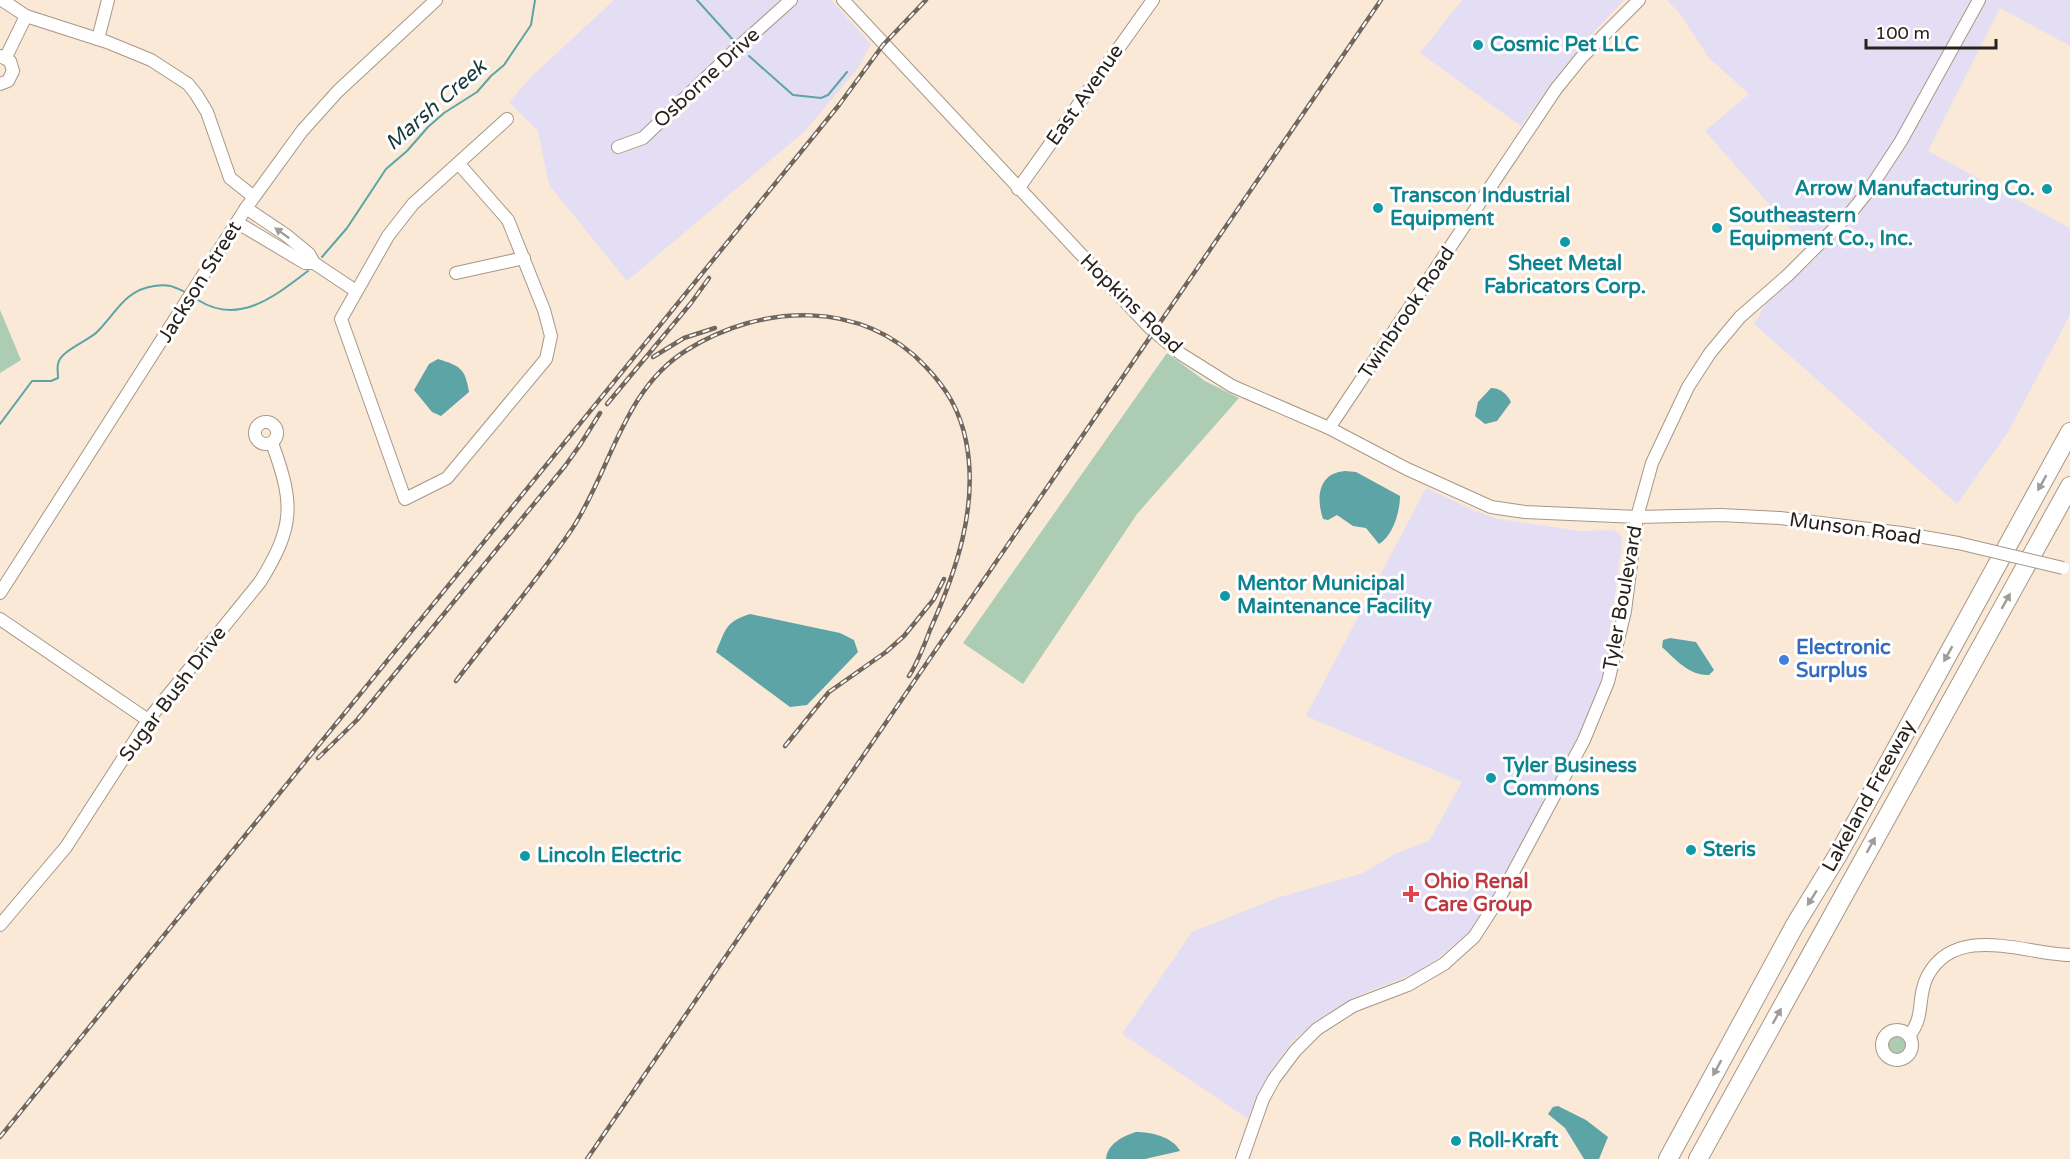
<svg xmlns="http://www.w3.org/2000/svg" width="2070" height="1159" font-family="'Varela Round',sans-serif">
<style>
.commercial{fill:#e4def4}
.green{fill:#acccb3}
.water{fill:#5ca4a5}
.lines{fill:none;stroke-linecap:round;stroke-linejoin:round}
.stream{stroke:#5ca4a5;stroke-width:2}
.minor-casing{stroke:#a79786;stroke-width:14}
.highway-casing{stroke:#a79786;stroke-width:20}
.minor{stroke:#fff;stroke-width:12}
.highway{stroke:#fff;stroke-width:18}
.rail-casing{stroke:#71675d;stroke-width:4.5}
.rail{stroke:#fff;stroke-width:2;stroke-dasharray:7;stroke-linecap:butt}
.minor-bridge-casing{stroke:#a79786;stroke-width:14;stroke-linecap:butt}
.minor-bridge{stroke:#fff;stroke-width:12}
.oneway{fill:#9f9c99}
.culture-dot{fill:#0f9aa8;stroke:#fff;stroke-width:2}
.shop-dot{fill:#3f7fe0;stroke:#fff;stroke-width:2}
.health-dot{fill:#e0444e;stroke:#fff;stroke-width:2}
.labels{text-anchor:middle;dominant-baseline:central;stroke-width:6;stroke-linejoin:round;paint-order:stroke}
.culture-label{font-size:20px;font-weight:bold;fill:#0d838f;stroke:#fff;text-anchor:start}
.street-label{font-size:20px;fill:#29221c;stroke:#fff}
.shop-label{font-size:20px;font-weight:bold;fill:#366cbe;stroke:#fff;text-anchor:start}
.health-label{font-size:20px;font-weight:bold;fill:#be3a42;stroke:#fff;text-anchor:start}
.water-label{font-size:21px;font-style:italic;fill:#173a3b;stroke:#fff}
</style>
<rect width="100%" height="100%" fill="#fae9d7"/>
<g class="commercial">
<path d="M614,0H831L871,44L858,68L805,131L627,281L549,185L538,131L509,102L532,76Z"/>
<path d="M1462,0H1624L1592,34L1560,72L1521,126L1420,53Z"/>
<path d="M1667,0H2070V46L2000,8L1928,151L2070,228V315L2008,432L1957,504L1754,324L1765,305L1816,258L1705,131L1749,94L1709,58L1680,14Z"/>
<path d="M1426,488L1475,511L1498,519L1580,531L1613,530L1620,534L1622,542L1605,668L1594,702L1576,740L1503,882L1470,931L1437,959L1416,973L1362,994L1315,1021L1291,1043L1273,1068L1255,1100L1248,1119L1122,1034L1192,932L1277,898L1363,873L1395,854L1429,841L1462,782L1306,716Z"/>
</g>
<g class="green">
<path d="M0,310L21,360L0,373Z"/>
<path d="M1167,353L1205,381L1239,398L1137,514L1023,684L963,643Z"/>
<circle cx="1896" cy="1045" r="11"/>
</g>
<g class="water">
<path d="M438,359C460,366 465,368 469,392L441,416L432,412L414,390L429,364Z"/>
<path d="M1491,388C1500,388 1507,394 1511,402L1497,421L1485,424L1475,416L1478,402Z"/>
<path d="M1345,471L1356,472L1400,496C1400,511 1393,536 1379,544L1366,528L1353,526L1337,515L1328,520L1323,519C1316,498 1318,473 1345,471Z"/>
<path d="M750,614L840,633L854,640L858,652L807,705L790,707L716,652C726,629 725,622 750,614Z"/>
<path d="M1670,638L1696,642L1714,670L1709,675C1690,676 1676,660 1662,647L1663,640Z"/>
<path d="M1558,1106L1586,1120L1608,1137L1599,1159H1584L1565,1128L1548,1114L1553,1107Z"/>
<path d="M1136,1132C1151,1132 1173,1137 1180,1151L1145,1159H1106C1107,1144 1123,1136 1136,1132Z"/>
</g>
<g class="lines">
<g class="stream">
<path d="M697,0L735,42"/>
<path d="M749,56L793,95L821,98L828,95L847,72"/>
<path d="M322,257L347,228L386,169L407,151L428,127L444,113L477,92L491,76L504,65L531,25L535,0"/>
<path d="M198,300C239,326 275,296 308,271"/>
<path d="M0,424L32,381H51L58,378C58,373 57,368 58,364C60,351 88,341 97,332C116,313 125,290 154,286C169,284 172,286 185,292"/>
</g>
<defs>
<g id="minor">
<path d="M2,0L26,16L107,42L151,60L188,84L196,94L207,112L230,178L254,197"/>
<path d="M843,0L1150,328L1181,354L1232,386L1329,428L1407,469L1491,507L1525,512L1637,517L1721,515L1780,518L1901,533L1958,543"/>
<path d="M98,39L108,0"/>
<path d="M0,56L10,61L13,71L8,81L0,84"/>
<path d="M6,57L26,16"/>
<path d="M618,147L643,138L733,52L791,0"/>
<path d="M459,164L508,220L544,310L551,336L546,359L447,478L405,499L341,319L388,236L413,204L507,119"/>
<path d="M1018,189L1153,0"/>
<path d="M246,208L286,235L309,254L314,263L356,291"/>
<path d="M238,223L305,263H314"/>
<path d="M456,273L524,258"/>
<circle cx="266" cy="433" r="11"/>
<path d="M1329,428L1556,89L1581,58L1639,0"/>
<path d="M0,593L246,208L302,131L338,91L436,0"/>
<path d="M0,619L148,720"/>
<path d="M0,925L66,847L148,720L260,582C295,526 294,503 272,443"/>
<circle cx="1897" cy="1045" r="15"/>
<path d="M1909,1036C1926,1015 1916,997 1928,975C1957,923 2024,954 2070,955"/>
<path d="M1242,1159L1263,1099L1274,1079L1295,1051L1317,1029L1353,1006L1408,985L1444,964L1474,937L1500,897L1584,740L1608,682L1625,611L1637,517L1652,463L1688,387L1710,353L1740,317L1788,275L1852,211L1869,190L1901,141L1979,0"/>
</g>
<g id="highway">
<path d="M1668,1159L1795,925L1839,853L2070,432"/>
<path d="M1698,1159L2070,486"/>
</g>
</defs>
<use href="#minor" class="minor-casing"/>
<use href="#highway" class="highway-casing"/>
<use href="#minor" class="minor"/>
<use href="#highway" class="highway"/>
<defs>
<g id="rail">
<path d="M653,357L684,338L715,328"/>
<path d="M607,404L691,303L709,278"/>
<path d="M456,681C494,631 537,581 572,529C611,470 623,389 687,350C762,303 863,299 926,367C947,389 960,411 966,441C979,506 956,572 930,630C924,646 918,662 909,676"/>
<path d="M785,746L829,692L886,652L904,636L934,599L944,579"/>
<path d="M318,758L357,720L565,466L580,445L600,413"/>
<path d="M0,1137L839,105L883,45L926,0"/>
<path d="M587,1159L1381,0"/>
</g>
</defs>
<use href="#rail" class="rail-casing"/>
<use href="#rail" class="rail"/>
<defs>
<path id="minor-bridge" d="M1958,543L2063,568"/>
</defs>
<use href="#minor-bridge" class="minor-bridge-casing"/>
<use href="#minor-bridge" class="minor-bridge"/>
</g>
<defs><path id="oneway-solid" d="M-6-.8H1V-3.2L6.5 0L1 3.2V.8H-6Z" transform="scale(1.5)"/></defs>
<g class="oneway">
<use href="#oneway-solid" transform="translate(282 233) rotate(-144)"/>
<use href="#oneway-solid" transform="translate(2042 483) rotate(119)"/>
<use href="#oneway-solid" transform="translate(2006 601) rotate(-61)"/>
<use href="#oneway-solid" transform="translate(1948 654) rotate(119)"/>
<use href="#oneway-solid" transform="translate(1871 845) rotate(-61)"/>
<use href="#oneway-solid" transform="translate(1812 898) rotate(122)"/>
<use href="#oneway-solid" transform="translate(1777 1016) rotate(-61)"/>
<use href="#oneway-solid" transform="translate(1717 1068) rotate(119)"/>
</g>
<g class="culture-dot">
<circle cx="1478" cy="45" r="6"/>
<circle cx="2047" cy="189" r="6"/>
<circle cx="1378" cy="208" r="6"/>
<circle cx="1717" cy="228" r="6"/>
<circle cx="1565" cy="242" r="6"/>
<circle cx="1225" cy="596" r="6"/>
<circle cx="1491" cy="778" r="6"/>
<circle cx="1691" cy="850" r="6"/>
<circle cx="525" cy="856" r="6"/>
<circle cx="1456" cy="1141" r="6"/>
</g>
<circle class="shop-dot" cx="1784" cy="660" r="6"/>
<path class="health-dot" d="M1408 885h6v6h6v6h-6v6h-6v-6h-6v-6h6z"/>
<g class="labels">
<g class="culture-label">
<text x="1490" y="45">Cosmic Pet LLC</text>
<text x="2035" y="189" text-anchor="end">Arrow Manufacturing Co.</text>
<text x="1390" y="196">Transcon Industrial<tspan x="1390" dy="23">Equipment</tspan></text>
<text x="1729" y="216">Southeastern<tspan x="1729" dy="23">Equipment Co., Inc.</tspan></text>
<text x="1565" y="264" text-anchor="middle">Sheet Metal<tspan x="1565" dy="23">Fabricators Corp.</tspan></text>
<text x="1237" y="584">Mentor Municipal<tspan x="1237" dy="23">Maintenance Facility</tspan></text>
<text x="1503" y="766">Tyler Business<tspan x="1503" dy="23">Commons</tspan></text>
<text x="1703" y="850">Steris</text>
<text x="537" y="856">Lincoln Electric</text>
<text x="1468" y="1141">Roll-Kraft</text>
</g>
<g class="street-label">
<text transform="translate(707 78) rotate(-43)">Osborne Drive</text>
<text transform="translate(1085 95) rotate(-55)">East Avenue</text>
<text transform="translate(200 282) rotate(-58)">Jackson Street</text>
<text transform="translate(1131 304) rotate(44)">Hopkins Road</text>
<text transform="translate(1407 313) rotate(-56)">Twinbrook Road</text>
<text transform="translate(1855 529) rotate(8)">Munson Road</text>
<text transform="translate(1623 598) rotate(-80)">Tyler Boulevard</text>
<text transform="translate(173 694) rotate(-53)">Sugar Bush Drive</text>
<text transform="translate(1869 796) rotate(-61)">Lakeland Freeway</text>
</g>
<g class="shop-label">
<text x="1796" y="648">Electronic<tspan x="1796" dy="23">Surplus</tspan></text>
</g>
<g class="health-label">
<text x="1424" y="882">Ohio Renal<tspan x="1424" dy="23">Care Group</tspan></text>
</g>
<g class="water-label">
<text transform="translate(436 105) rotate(-41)">Marsh Creek</text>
</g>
</g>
<path d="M1866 39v9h130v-9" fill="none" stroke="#29221c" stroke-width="3"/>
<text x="1875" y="39" font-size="18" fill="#29221c" stroke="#ffffff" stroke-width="4.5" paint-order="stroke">100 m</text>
</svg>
